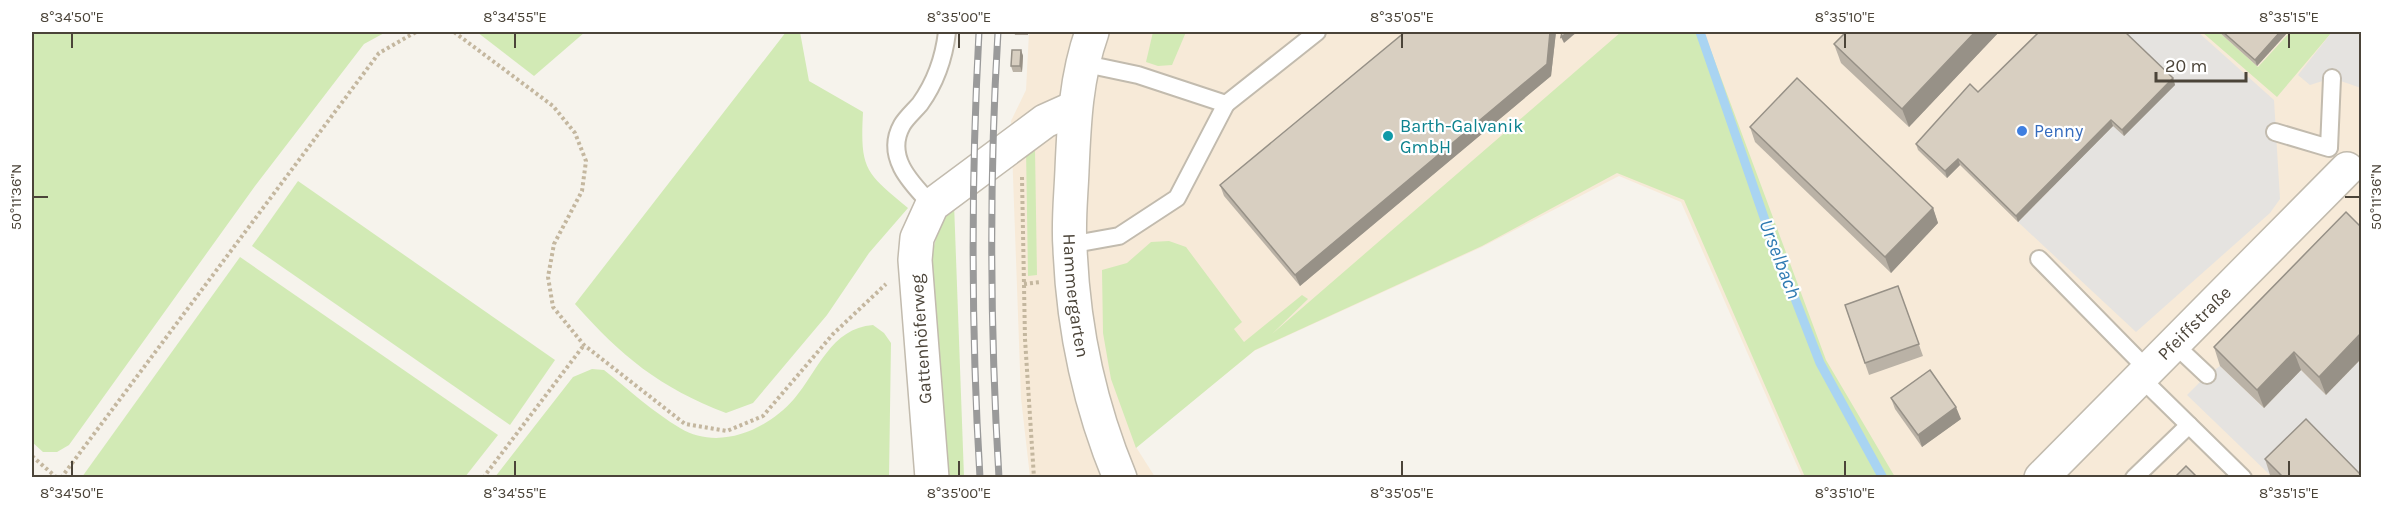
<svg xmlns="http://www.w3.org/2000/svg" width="2393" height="509" font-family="Karla,sans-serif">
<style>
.commercial{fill:#f7ead8}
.green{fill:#d2eab5}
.parking{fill:#e5e3e0}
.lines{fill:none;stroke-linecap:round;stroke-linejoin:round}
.stream{stroke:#a9d4f2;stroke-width:9}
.lane-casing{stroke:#c2bbae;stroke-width:20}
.street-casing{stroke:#c2bbae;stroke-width:36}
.path{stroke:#c4b79f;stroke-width:4;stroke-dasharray:3 3;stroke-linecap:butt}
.lane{stroke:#fff;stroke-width:16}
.street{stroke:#fff;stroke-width:33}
.rail-casing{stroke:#9a9a9a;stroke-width:7}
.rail{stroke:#fff;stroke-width:4.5;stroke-dasharray:14;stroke-linecap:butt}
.wall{fill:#bab2a6}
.shaded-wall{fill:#979187}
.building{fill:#d8cfc1;stroke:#979187;stroke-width:1.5}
.ticks{fill:none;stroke:#4b4439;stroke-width:2}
.shop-dot{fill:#3f7fe0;stroke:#fff;stroke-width:2}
.culture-dot{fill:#0f9aa8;stroke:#fff;stroke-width:2}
.labels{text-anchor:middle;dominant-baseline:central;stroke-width:4.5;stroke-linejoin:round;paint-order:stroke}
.culture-label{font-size:18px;fill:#0d838f;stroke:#fff;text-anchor:start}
.shop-label{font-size:18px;fill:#366cbe;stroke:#fff;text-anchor:start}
.street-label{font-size:18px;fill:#4b4439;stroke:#fff}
.water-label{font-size:20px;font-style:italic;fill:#2e7ab2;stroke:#fff}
.neatline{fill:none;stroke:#4b4439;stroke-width:2}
.ticks-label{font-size:15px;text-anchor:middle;fill:#4b4439}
</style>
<rect width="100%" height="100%" fill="#f6f3ec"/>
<path class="commercial" d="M1029,32H2361V477H1802L1681,202L1619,176L1482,247L1254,351L1136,447L1155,477H1030L1021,398L1011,121L1026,90Z"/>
<g class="green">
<path d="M32,32H386L364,44L255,186L69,445L57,452H43L32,442Z"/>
<path d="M477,32H585L534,76Z"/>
<path d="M786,32H800L809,81L863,112C860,170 865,172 908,208L869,253L827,315L753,403L726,413C660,388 621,356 575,304Z"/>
<path d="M1153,32H1186L1172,65L1158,66L1146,62Z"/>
<path d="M1621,32H1704L1826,360L1895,477H1805L1684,200L1617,173L1482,246L1255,350L1136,448L1111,379L1103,333L1102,270L1127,263L1151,242L1169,241L1186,247L1242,322L1234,329L1244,342L1302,295L1308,299L1272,334Z"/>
<path d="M2202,32H2219L2258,67L2290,32H2332L2277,97Z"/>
<path d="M1026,149H1035L1037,275L1028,276Z"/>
<path d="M298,181L555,360L510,425L252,246Z"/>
<path d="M954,203L964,477H943L924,283L943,213Z"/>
<path d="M240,257L498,435L465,477H82Z"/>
<path d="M873,325L884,333L891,343L889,477H495L573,377L592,369L604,370C628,389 653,412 680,428C718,451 766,431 794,399C818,371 831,328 873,325Z"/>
</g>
<g class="parking">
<path d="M2121,32H2198L2274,100L2280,199L2270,213L2136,332L2018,222L2113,126Z"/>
<path d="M2332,32H2361V88L2332,78L2310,85L2298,75Z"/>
<path d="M2361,359V477L2311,434L2270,475L2187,395L2207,375L2220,366L2264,408L2301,370L2326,395Z"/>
</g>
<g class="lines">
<path class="stream" d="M1700,32L1768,229L1820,363L1883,478"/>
<defs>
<g id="lane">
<path d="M1081,63L1138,75L1226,104L1317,32"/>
<path d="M2275,132L2329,148L2332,78"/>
<path d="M932,205C912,184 884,157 902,125C906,118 914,111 920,104C935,83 944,58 947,32"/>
<path d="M1069,245L1119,236L1177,198L1226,104"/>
<path d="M2039,259L2149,371"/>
<path d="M2174,344L2207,375"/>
<path d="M2141,378L2243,478"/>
<path d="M2134,478L2189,425"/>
</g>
<g id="street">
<path id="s1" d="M1092,32C1076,77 1074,122 1072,170C1071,196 1068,222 1070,248C1073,326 1090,406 1120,478"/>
<path d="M932,478L915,260L917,238L932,205L1045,121L1074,108"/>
<path id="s2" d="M2041,478L2347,169"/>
</g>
</defs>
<use href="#lane" class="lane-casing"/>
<use href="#street" class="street-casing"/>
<g class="path">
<path d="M454,32L553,106L575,133L586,161L582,191L554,244L548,277L553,307L584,345L685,424L727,431L763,416L833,334L886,284"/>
<path d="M1022,177L1025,339L1034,478"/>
<path d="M1024,284L1041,282"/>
<path d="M32,456L57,478"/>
<path d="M61,478L379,53L416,32"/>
<path d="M483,478L584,345"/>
</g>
<use href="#lane" class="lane"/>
<use href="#street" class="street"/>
<defs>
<g id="rail">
<path d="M979,32C971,180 971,329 980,478"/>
<path d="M998,32C989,180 990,329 999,478"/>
</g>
</defs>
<use href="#rail" class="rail-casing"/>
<use href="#rail" class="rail"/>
</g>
<g class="wall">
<path d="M1014,32H1028V35H1015Z"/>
<path d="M1405,32H1556L1551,76L1300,286L1224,196L1220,185Z"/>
<path d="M1846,32H1999L1909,127L1841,63L1834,44Z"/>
<path d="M2219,32H2288L2257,66Z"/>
<path d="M1021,50L1023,56L1022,72H1013L1011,66Z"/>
<path d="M2173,78L2175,85L2124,136L2113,126L2018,222L1960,165L1947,178L1918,150L1916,144L1978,92Z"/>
<path d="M1750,127L1933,208L1938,223L1891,273L1755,142Z"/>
<path d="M2346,212L2326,395L2301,370L2264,408L2220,366L2214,347Z"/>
<path d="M1898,286L1923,356L1869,375L1845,305Z"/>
<path d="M1891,398L1961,419L1922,447L1895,409Z"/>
<path d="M2265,459L2361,477H2273L2270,475Z"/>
</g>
<g class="shaded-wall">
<path d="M1550,32H1556L1551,76L1300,286L1295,275Z"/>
<path d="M1568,32H1577L1564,43L1561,37Z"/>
<path d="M1975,32H1999L1909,127L1902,109Z"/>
<path d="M2280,32H2288L2257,66L2255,60Z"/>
<path d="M1021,50L1023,56L1022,72L1020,66Z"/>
<path d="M2173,78L2175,85L2124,136L2122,130Z"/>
<path d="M2111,120L2113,126L2018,222L2016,216Z"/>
<path d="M1958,159L1960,165L1947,178L1945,171Z"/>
<path d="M1933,208L1938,223L1891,273L1885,257Z"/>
<path d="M2361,333V359L2326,395L2319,377Z"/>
<path d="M2294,352L2301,370L2264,408L2257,390Z"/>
<path d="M1956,407L1961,419L1922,447L1918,435Z"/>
</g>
<g class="building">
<path d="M1405,32H1550L1547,64L1295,275L1220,185Z"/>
<path d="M1562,32H1568L1561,37Z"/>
<path d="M1846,32H1975L1902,109L1834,44Z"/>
<path d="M2039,32H2125L2173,78L2122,130L2111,120L2016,216L1958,159L1945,171L1916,144L1970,84L1978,92Z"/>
<path d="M2223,32H2280L2255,60Z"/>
<path d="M1012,50H1021L1020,66H1011Z"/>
<path d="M1797,78L1933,208L1885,257L1750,127Z"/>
<path d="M2346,212L2361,227V333L2319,377L2294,352L2257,390L2214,347Z"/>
<path d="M1898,286L1919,344L1865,363L1845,305Z"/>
<path d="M1930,370L1956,407L1918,435L1891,398Z"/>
<path d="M2306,419L2361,475V477H2283L2265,459Z"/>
<path d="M2186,466L2197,477H2175Z"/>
</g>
<path class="ticks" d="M72,33V48M515,33V48M959,33V48M1402,33V48M1845,33V48M2289,33V48M33,197H48M2345,197H2360M72,461V476M515,461V476M959,461V476M1402,461V476M1845,461V476M2289,461V476"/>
<circle class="shop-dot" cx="2022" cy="131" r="6"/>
<circle class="culture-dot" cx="1388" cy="136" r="6"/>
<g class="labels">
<g class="culture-label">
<text x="1400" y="126">Barth-Galvanik<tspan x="1400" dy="21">GmbH</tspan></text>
</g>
<g class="shop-label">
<text x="2034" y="131">Penny</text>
</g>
<g class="street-label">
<text stroke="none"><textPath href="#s1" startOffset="266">Hammergarten</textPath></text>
<text stroke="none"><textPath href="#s2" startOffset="218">Pfeiffstraße</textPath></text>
<text transform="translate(921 339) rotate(-94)">Gattenhöferweg</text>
</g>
<g class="water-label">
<text transform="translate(1780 259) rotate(69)">Urselbach</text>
</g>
</g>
<rect width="2393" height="509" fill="none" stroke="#ffffff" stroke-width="66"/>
<path d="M2156 72v9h90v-9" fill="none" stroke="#4b4439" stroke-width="3"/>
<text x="2165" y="72" font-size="18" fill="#4b4439" stroke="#ffffff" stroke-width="4.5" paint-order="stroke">20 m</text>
<rect x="33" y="33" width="2327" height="443" class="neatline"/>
<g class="ticks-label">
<text x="72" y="22">8°34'50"E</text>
<text x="515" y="22">8°34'55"E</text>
<text x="959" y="22">8°35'00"E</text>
<text x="1402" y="22">8°35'05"E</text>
<text x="1845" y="22">8°35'10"E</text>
<text x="2289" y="22">8°35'15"E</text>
<text transform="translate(16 197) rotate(-90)" y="5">50°11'36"N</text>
<text transform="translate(2376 197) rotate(-90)" y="5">50°11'36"N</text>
<text x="72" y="498">8°34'50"E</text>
<text x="515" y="498">8°34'55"E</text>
<text x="959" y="498">8°35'00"E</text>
<text x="1402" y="498">8°35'05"E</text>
<text x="1845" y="498">8°35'10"E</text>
<text x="2289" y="498">8°35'15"E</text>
</g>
</svg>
